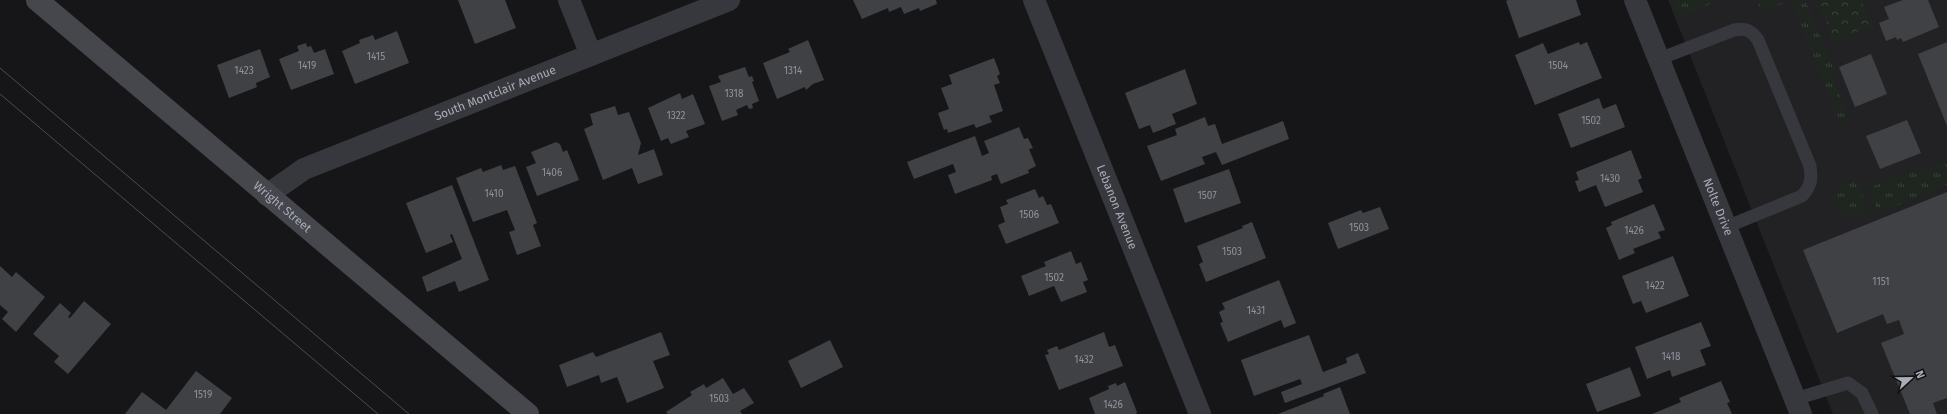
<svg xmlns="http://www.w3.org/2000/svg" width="1947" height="414" font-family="'Fira Sans',sans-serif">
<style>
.built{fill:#222225}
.grass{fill:url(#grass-tufts)}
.forest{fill:url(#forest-crowns)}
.building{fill:#404145}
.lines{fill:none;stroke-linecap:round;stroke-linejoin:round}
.lane{stroke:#37383d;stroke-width:13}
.street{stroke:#37383d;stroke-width:22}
.secondary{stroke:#45474d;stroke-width:22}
.tram{stroke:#4a4c52;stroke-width:1}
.labels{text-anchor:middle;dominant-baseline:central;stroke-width:3;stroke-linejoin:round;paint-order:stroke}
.number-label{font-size:10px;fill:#8e929b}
.street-label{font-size:12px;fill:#a8adb8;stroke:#111113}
</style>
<defs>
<pattern id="grass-tufts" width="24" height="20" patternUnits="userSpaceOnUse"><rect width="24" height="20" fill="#1e261f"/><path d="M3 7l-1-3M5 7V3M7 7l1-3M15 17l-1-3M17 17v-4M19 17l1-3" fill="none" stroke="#3c433d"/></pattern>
<pattern id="forest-crowns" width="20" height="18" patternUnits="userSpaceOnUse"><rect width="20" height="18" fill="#1e261f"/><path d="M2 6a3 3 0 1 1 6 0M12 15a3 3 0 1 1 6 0" fill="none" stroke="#3c433d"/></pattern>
</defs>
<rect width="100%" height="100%" fill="#161618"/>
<path class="built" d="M1668,0H1947V414H1833Z"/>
<g class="grass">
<path d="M1674,0H1720L1680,17Z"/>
<path d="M1756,0H1783L1784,3L1769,9L1762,10Z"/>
<path d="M1791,0H1805L1834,70L1830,72L1848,117L1839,121Z"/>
<path d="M1947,161V185L1879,213L1868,189L1900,174L1922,171Z"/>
<path d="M1857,180L1868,211L1849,219L1846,213L1842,215L1836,198V191L1840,187Z"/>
</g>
<path class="forest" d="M1827,0H1861L1874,28L1859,30L1852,36H1846L1831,45C1830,25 1827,18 1814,2Z"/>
<g class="building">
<path d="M458,0H505L516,28L475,44Z"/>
<path d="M853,0H936L937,4L920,11L919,8L904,14L901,7L889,12L888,8L862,19Z"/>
<path d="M1508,0H1576L1581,15L1519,38L1506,1Z"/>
<path d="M1903,0H1928L1939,27L1903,42L1901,38L1897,40L1896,37L1886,41L1879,23L1889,19L1884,7Z"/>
<path d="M397,31L409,63L355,84L342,51L360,43L359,40L373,35L375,40Z"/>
<path d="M808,40L824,80L813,84L806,90L805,87L777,99L763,63L790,52L788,49Z"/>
<path d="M1579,42L1580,45L1587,42L1602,78L1535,105L1515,55L1543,43L1548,54Z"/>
<path d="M1947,42V126L1918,54Z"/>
<path d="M306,43L307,47L311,46L314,53L325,49L334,74L291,90L279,59L299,51L297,46Z"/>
<path d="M260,49L270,77L256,83L257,87L229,98L217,65Z"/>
<path d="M1871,54L1887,94L1855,107L1839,67Z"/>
<path d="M994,58L1000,74L997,76L1000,83L994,85L1003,111L989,116L992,122L976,128L974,124L948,133L947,129L944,130L938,113L949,109L941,88L952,84L949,75Z"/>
<path d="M745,67L749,77L752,76L754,81L752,82L759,101L752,104L753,108L749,109L747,105L736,110L738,115L722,121L709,86L721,82L718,76Z"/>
<path d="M1185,69L1197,104L1172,114L1176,124L1153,133L1150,125L1139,129L1125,93Z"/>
<path d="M680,93L682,99L693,94L705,124L686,131L689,137L671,144L668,138L661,141L648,108Z"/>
<path d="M1599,98L1603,109L1616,104L1625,127L1571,148L1558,114Z"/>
<path d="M615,106L618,115L629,112L641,143L638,155L654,149L663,175L638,184L632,168L603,180L584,129L593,125L590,114Z"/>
<path d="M1205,117L1208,126L1215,124L1222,144L1283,121L1289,139L1222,165L1216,152L1202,157L1205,164L1161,181L1147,146L1177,135L1175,129Z"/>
<path d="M1907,120L1921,153L1880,169L1866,136Z"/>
<path d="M1019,127L1024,139L1028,138L1033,148L1029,149L1036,166L1028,170L1029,173L1001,184L997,174L991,176L992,180L955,194L948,175L956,172L953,164L914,179L907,162L975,136L982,156L989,153L984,141Z"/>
<path d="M556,142L560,144L563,152L567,150L579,180L537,196L526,167L536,163L531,152Z"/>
<path d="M1631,150L1642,178L1638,180L1643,192L1605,207L1596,185L1579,192L1575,181L1579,180L1576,172Z"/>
<path d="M501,165L503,170L515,166L537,223L533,225L541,246L517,255L509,232L515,230L507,210L473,222L456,178L481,168L483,172Z"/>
<path d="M1229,169L1241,203L1185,223L1173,189Z"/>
<path d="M452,185L489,280L459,292L455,281L427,292L422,277L462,259L452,234L450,235L453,242L426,253L406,203Z"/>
<path d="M1035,189L1039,198L1043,196L1047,205L1051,204L1059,223L1006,244L998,225L1005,222L1000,207L1008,204L1006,200Z"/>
<path d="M1947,192V398L1933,403L1937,414H1910L1881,343L1904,334L1899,320L1887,324L1883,314L1837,333L1803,250Z"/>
<path d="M1654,204L1665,230L1658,232L1661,238L1633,249L1635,253L1619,260L1606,228L1612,225L1611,222Z"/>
<path d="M1380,207L1389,229L1338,249L1328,223L1361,210L1363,213Z"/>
<path d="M1252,222L1266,258L1206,282L1199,264L1203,262L1197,246L1243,228L1242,226Z"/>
<path d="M1071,251L1076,264L1081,262L1088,280L1083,282L1087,292L1061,302L1054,286L1029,296L1021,276L1046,266L1044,262Z"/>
<path d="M1673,256L1689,296L1646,313L1641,301L1633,304L1622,276Z"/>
<path d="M0,266L12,277L16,272L45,297L16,332L2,319L8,312L0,305Z"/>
<path d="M1279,280L1296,323L1284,328L1281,320L1228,342L1220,323L1223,322L1219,312L1225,309L1222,303Z"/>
<path d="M84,301L111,324L68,374L54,362L59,356L33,334L60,303L71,313L68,317L70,318Z"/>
<path d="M1701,322L1711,346L1700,350L1706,365L1672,377L1670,370L1647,379L1635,347Z"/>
<path d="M661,332L670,355L653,361L664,388L627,403L617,377L601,383L599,375L567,387L559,365L593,352L596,357Z"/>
<path d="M1104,332L1109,347L1115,345L1123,366L1059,390L1045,355L1049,354L1047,350L1057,346L1059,350Z"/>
<path d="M1309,335L1323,372L1347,363L1346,358L1358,353L1366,373L1285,403L1281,392L1302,384L1300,379L1254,396L1241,360Z"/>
<path d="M830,340L843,367L801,388L788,361Z"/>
<path d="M1630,367L1641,396L1597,412L1586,384Z"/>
<path d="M196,371L232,398L220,414H125L142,392L166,410Z"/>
<path d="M723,378L733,394L744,388L754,403L740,411L742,414H668L666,412L692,395L690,392L704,384L706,388Z"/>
<path d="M1721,381L1730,402L1727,403L1732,414H1652L1681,402L1679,398Z"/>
<path d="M1125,382L1137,412L1136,414H1095L1089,398L1109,389L1108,386L1116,383L1117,386Z"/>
<path d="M1340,387L1350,414H1278L1324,396L1323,394Z"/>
</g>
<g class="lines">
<g class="lane">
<path d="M1659,59L1734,30C1746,28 1751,30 1758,40L1810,166C1812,179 1811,186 1802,196L1726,227"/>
<path d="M1795,399L1848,383L1862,393L1872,414"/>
</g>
<g class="street">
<path d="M569,0L591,55"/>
<path id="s1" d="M1034,0L1200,414"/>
<path id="s2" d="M1635,0L1801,414"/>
<path id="s3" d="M267,195L304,169L729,0"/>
</g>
<path class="secondary" id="s4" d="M37,0L528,414"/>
<g class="tram">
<path d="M0,68L409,414"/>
<path d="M0,94L378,414"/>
</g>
</g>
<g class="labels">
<g class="number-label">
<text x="376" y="57">1415</text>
<text x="307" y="66">1419</text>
<text x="1558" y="66">1504</text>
<text x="244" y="71">1423</text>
<text x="793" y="71">1314</text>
<text x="734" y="94">1318</text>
<text x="676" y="116">1322</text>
<text x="1591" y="121">1502</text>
<text x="552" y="173">1406</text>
<text x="1610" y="179">1430</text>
<text x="494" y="194">1410</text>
<text x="1207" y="196">1507</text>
<text x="1029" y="215">1506</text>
<text x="1359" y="228">1503</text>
<text x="1634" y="231">1426</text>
<text x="1232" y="252">1503</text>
<text x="1054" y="278">1502</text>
<text x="1881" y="282">1151</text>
<text x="1655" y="286">1422</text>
<text x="1256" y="311">1431</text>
<text x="1671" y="357">1418</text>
<text x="1084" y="360">1432</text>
<text x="203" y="395">1519</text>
<text x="719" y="399">1503</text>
<text x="1113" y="405">1426</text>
</g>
<g class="street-label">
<text stroke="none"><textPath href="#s3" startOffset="251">South Montclair Avenue</textPath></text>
<text stroke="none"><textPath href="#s4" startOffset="321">Wright Street</textPath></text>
<text stroke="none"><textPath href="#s1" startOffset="223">Lebanon Avenue</textPath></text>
<text stroke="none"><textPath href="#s2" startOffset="223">Nolte Drive</textPath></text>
</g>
</g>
<g transform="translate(1911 378) rotate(68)" stroke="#111113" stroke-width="3" paint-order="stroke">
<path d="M0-3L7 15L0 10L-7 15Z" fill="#a8adb8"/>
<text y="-6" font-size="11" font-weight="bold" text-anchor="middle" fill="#a8adb8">N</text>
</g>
</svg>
